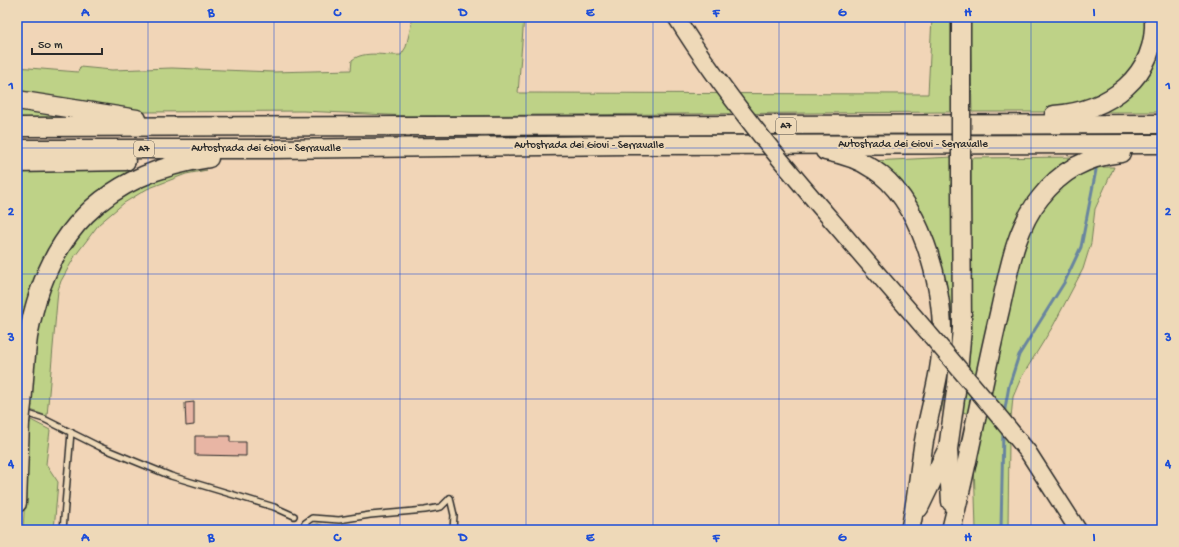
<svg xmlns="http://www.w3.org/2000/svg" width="1179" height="547" font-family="'Gochi Hand',sans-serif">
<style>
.green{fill:#bed287;stroke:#747e59}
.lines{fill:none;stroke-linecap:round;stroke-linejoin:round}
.stream{stroke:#69859f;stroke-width:3}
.building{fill:#e8b5a4;stroke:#2b2b2b}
.lane-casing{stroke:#2b2b2b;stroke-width:8}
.primary-casing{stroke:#2b2b2b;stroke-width:19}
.highway-casing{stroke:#2b2b2b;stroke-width:21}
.lane{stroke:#eed9b8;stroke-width:5}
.primary{stroke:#eed9b8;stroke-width:16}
.highway{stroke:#eed9b8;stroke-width:18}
.primary-bridge-casing{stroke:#2b2b2b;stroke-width:19;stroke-linecap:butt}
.highway-bridge-casing{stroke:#2b2b2b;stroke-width:21;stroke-linecap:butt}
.primary-bridge{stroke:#eed9b8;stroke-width:16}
.highway-bridge{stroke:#eed9b8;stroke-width:18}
.grid{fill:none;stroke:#1d4ed8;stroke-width:1;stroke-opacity:0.55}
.labels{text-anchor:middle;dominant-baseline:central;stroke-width:3.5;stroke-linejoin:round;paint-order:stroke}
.shield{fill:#eed9b8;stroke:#665f55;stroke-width:1}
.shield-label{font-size:10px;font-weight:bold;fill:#2b2b2b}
.street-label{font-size:11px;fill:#2b2b2b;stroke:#eed9b8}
.neatline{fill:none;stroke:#1d4ed8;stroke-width:1.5}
.grid-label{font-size:13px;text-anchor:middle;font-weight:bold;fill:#1d4ed8}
</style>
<rect width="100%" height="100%" fill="#f1d5b7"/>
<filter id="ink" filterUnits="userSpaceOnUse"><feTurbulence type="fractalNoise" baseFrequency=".025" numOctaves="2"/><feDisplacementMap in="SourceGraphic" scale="8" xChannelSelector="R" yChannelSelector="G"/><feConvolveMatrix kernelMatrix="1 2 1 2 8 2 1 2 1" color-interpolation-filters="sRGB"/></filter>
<g filter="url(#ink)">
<g class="green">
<path d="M413,17H524L518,93L928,94L932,17H954L952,112L409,116L303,111L145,112L103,109L17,97V67L78,72L80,67L112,70L172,68L273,72L351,70L352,60C365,50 385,56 401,55L406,47Z"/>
<path d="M970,17H1148L1147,34L1130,76L1108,94L1061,112H972Z"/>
<path d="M1162,27V112H1103L1118,101Z"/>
<path d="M17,107L78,118H17Z"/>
<path d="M953,157L954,353L941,412L934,410L935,257L872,161Z"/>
<path d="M1079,157L1048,177L969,414L963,412L970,335L971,158Z"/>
<path d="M1089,167H1114L1095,209L1091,243L1083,269L1053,326L1021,378L1013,397L1009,439L1008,530H976L974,461L1027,226L1051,190Z"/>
<path d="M139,170L76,214L17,382V172Z"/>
<path d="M207,170L186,174L147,189L124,203L99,224L75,256L61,281L58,290L47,416L28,409L38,309L68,243L116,197L171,172Z"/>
<path d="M29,419L50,430L46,464L58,482L54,530H23Z"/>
<path d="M318,524L337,530H308L313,525Z"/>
</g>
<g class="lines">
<g class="stream">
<path d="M1004,414L1009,386L1019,355L1064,283L1081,247L1096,170"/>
<path d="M1001,530L1003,430"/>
</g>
</g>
<g class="building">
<path d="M194,402V425L186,426L185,403Z"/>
<path d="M195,436H230V442H246V456L195,455Z"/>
</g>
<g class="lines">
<defs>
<g id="lane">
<path d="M25,413L44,419L100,447L171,476L274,507L294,516"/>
<path d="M450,498L454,515L453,530"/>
<path d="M63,530L71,432"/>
<path d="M302,530L305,523L312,518L339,520L370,515L425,510L441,507L450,498"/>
</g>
<path id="primary" d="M1028,452L1078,530"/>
<g id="highway">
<path d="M961,17V90"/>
<path d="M17,100L137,119"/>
<path d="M1054,115C1109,111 1157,77 1154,17"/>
<path d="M17,127L1162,124"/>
<path d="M17,149H271L627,145L1162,144"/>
<path d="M825,151C841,154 860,160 873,169C920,199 943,284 942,336C942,372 930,406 924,441C919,470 917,501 910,530"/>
<path d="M17,163L126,161"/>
<path d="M22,404C24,382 25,359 28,337C46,234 104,173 209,158"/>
<path d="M951,502L948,449L957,384L962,328L961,185"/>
<path d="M17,503L20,422"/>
<path d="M919,508L947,450"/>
<path d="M951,530C969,459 982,386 999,314C1008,276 1014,230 1040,198C1062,170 1086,157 1121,153"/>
</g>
</defs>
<use href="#lane" class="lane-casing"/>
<use href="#primary" class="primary-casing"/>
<use href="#highway" class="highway-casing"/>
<use href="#lane" class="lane"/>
<use href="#primary" class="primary"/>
<use href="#highway" class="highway"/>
<defs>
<path id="primary-bridge" d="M676,17C723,93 781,162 840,230C903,304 967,376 1028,452"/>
<g id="highway-bridge">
<path d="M961,90V185"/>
<path d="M20,422L22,404"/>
</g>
</defs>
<use href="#primary-bridge" class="primary-bridge-casing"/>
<use href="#highway-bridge" class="highway-bridge-casing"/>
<use href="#primary-bridge" class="primary-bridge"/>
<use href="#highway-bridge" class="highway-bridge"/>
</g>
</g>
<path class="grid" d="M148,17V530M274,17V530M400,17V530M526,17V530M653,17V530M779,17V530M905,17V530M1031,17V530M17,148H1162M17,274H1162M17,399H1162"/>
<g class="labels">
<g class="shield">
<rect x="776" y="118" width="20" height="16" rx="3"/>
<rect x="134" y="141" width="20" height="16" rx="3"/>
</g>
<g class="shield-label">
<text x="786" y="126">A7</text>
<text x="144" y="149">A7</text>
</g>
<g class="street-label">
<text x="913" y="145">Autostrada dei Giovi - Serravalle</text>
<text x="589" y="146">Autostrada dei Giovi - Serravalle</text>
<text x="266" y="149">Autostrada dei Giovi - Serravalle</text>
</g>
</g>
<rect width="1179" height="547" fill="none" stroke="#eed9b8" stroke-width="44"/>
<path d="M32 48v6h70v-6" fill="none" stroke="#2b2b2b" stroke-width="2"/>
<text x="38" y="48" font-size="12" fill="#2b2b2b" stroke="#eed9b8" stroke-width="3" paint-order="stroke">50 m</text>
<rect x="22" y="22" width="1135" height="503" class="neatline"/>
<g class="grid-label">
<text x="85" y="16">A</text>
<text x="211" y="16">B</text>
<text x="337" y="16">C</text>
<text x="463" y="16">D</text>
<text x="590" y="16">E</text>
<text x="716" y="16">F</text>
<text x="842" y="16">G</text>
<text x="968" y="16">H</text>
<text x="1094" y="16">I</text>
<text x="11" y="89">1</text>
<text x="1168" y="89">1</text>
<text x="11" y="215">2</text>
<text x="1168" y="215">2</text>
<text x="11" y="341">3</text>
<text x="1168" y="341">3</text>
<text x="11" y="467">4</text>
<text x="1168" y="467">4</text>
<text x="85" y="541">A</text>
<text x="211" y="541">B</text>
<text x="337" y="541">C</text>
<text x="463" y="541">D</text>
<text x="590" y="541">E</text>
<text x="716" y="541">F</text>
<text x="842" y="541">G</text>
<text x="968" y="541">H</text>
<text x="1094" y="541">I</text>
</g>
</svg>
